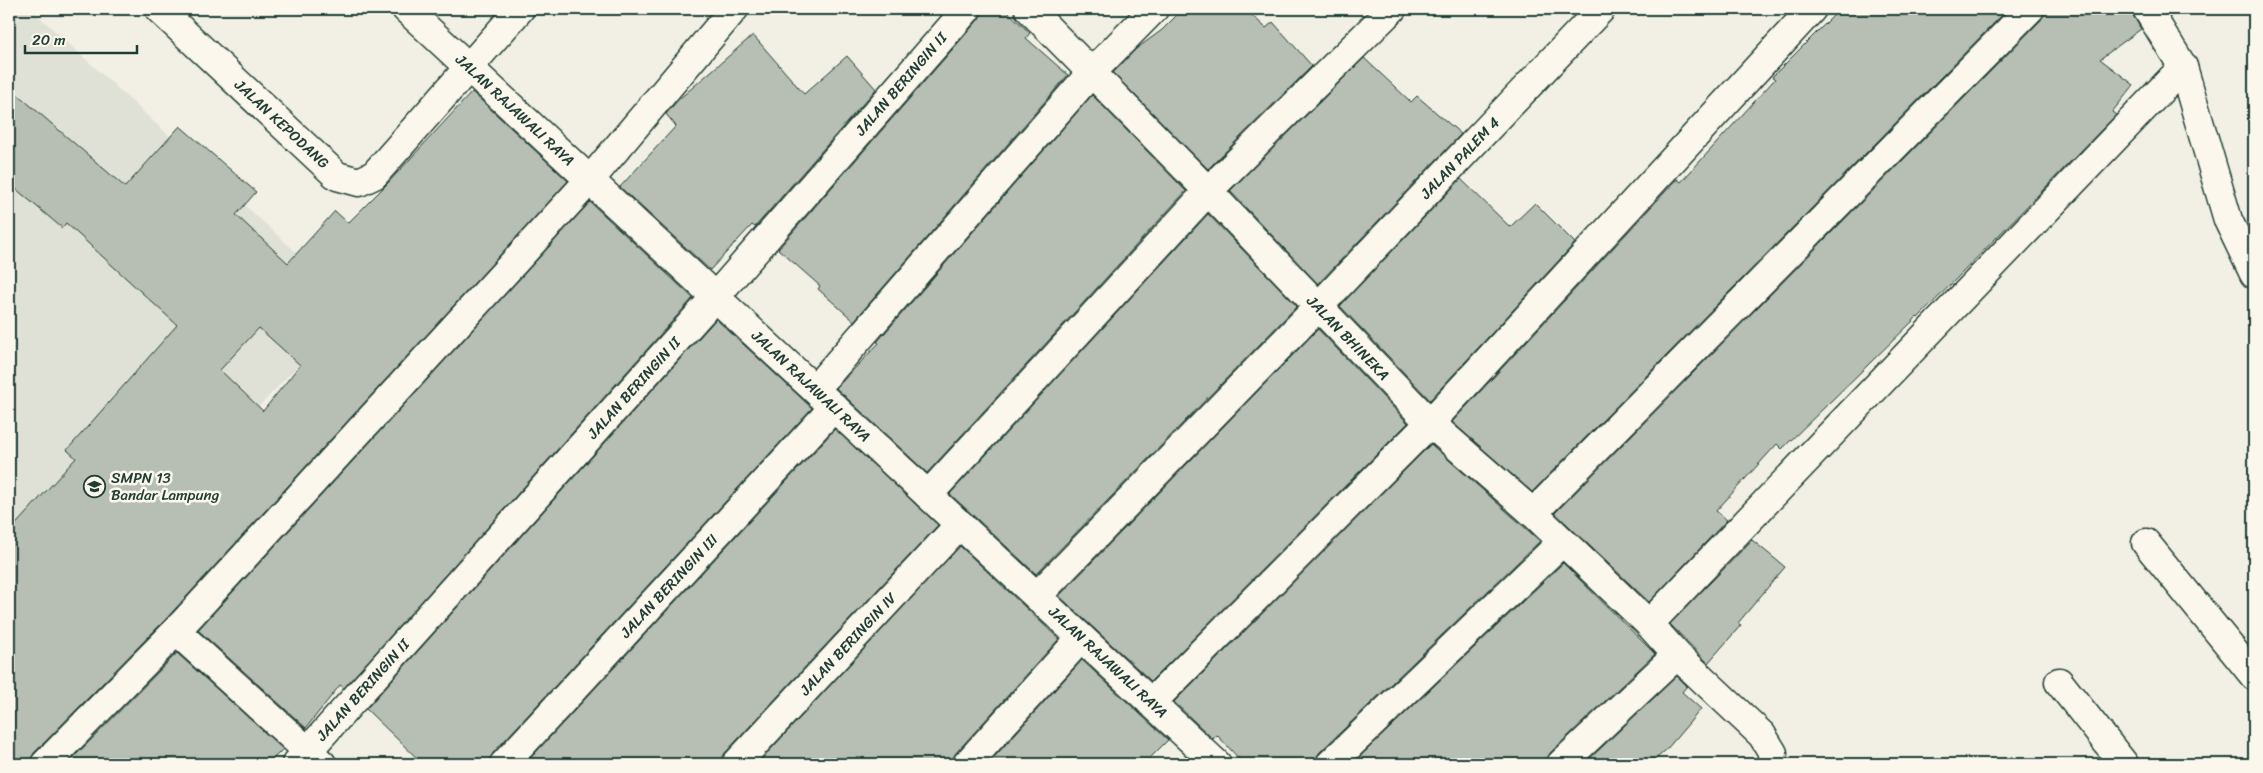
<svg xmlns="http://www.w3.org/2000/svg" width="2263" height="773" font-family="Sriracha,sans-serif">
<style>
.built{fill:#e0e1d6}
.building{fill:#b7beb3;stroke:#1f3d34;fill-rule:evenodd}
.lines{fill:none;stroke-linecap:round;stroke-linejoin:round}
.street-casing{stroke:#1f3d34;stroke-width:31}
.secondary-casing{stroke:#1f3d34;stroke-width:31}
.street{stroke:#fbf7ec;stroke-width:28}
.secondary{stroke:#fbf7ec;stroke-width:28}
.labels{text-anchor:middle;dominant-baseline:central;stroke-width:5;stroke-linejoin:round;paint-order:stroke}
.street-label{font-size:15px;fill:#1f3d34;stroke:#fbf7ec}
.poi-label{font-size:15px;fill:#1f3d34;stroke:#fbf7ec;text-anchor:start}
</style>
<rect width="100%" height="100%" fill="#f2f0e5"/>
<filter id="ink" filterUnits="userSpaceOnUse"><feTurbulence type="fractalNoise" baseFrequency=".02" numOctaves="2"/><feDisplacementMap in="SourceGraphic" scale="10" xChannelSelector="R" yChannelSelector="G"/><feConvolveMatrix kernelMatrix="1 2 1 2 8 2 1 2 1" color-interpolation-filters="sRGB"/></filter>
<g filter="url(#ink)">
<path class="built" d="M9,9H31L355,306L9,668Z"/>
<g class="building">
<path d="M982,9H1005L1030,33L1026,38L1068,75L854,321L818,289L820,286L778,249L979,19Z"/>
<path d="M1183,9H1245L1266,28L1273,22L1312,66L1208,169L1113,73L1136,49L1162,30Z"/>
<path d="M1840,9H2008L1532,492L1452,422L1677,179L1681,182L1775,79L1772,77Z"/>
<path d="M2045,9H2131L2134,17L2141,29L2100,59L2134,85L2112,112L2116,115L1918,318L1917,317L1782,449L1777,444L1716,511L1727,520L1649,602L1555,513L2041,20Z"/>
<path d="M753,35L804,94L847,56L876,89L755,227L752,225L710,270L620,187L676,126L666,114L678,100Z"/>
<path d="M1364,58L1411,102L1417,96L1461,134L1318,284L1230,191Z"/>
<path d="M9,87L125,187L180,126L256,192L236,215L288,263L335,211L348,223L386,185L472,92L568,181L165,620L34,753L30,764H9V532L76,458L67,450L177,325L66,223L62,228L9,183ZM259,328L300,365L263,411L220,370Z"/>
<path d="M1092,95L1186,191L927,473L836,388L879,343L877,342Z"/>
<path d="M1461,179L1510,227L1535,203L1575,243L1430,400L1340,306Z"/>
<path d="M590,202L693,298L344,688L340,685L306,728L198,630Z"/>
<path d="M1208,214L1297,306L1036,574L950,494Z"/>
<path d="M716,319L812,408L493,753L489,764H423L366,709Z"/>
<path d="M1318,329L1408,423L1151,681L1059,596Z"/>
<path d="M835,429L938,525L725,753L721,764H525Z"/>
<path d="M1431,444L1540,541L1319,753L1315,764H1244L1217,735L1213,739L1174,702Z"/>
<path d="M1752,540L1785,567L1738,623L1741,625L1708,663L1670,624Z"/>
<path d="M960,546L1059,639L955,754L952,764H757Z"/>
<path d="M1563,563L1655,654L1550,753L1546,764H1352Z"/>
<path d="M177,653L283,749L268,764H67Z"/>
<path d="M1082,660L1168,740L1144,764H988Z"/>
<path d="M1677,676L1687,686L1682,692L1701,709L1666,750L1650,764H1584Z"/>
</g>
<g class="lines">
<defs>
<g id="street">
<path d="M159,9L337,176L359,182L374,175L520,9"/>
<path d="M406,9L1217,764"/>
<path d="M1029,9L1208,191L1430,423L1533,513L1649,624L1677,655L1762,735L1773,753L1771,764"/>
<path d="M815,389L1091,73L1154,9"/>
<path d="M928,495L1208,191L1392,9"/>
<path d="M1533,513L2030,9"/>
<path d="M2146,543L2254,676"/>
<path d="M1037,596L1318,307L1601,9"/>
<path d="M1649,624L2183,67"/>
<path d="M176,631L322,764"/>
<path d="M2059,682L2124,764"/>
<path d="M1151,703L1430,423L1812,9"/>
<path d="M45,764L176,631L595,174L734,9"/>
<path d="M296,764L715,297L967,9"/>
<path d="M504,764L834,407"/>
<path d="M736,764L960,524"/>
<path d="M967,764L1081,638"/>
<path d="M1330,764L1562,542"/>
<path d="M1561,764L1677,655"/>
</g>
<path id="secondary" d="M2147,9L2183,67L2228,220L2254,274"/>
</defs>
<use href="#street" class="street-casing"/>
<use href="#secondary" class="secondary-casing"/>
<use href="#street" class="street"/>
<use href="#secondary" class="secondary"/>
</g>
</g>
<defs>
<symbol id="school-ring" viewBox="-11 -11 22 22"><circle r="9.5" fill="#fbf7ec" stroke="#1f3d34" stroke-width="1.5"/><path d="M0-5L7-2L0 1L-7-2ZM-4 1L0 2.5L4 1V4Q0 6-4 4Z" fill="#1f3d34"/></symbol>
</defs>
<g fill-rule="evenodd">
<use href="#school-ring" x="82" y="474" width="25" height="25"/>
</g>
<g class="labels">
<g class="street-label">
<text transform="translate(901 84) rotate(-49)">JALAN BERINGIN II</text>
<text transform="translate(515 110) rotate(43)">JALAN RAJAWALI RAYA</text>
<text transform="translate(282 124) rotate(43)">JALAN KEPODANG</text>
<text transform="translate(1460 158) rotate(-46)">JALAN PALEM 4</text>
<text transform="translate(1348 338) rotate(46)">JALAN BHINEKA</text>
<text transform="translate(811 386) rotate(43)">JALAN RAJAWALI RAYA</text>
<text transform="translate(634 388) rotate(-48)">JALAN BERINGIN II</text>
<text transform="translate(669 586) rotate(-47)">JALAN BERINGIN III</text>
<text transform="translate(848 644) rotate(-47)">JALAN BERINGIN IV</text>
<text transform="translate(1108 662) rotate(43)">JALAN RAJAWALI RAYA</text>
<text transform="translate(363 690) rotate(-48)">JALAN BERINGIN II</text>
</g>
<g class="poi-label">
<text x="111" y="478">SMPN 13<tspan x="111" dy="17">Bandar Lampung</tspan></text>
</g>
</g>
<rect width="2263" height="773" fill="none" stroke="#fbf7ec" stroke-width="30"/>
<rect x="15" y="15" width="2233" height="743" fill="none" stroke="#1f3d34" stroke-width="2" filter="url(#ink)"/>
<path d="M25 45v8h112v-8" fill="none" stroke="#1f3d34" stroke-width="2.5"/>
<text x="32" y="45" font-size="15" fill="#1f3d34" stroke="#fbf7ec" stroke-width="4" paint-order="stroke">20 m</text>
</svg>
